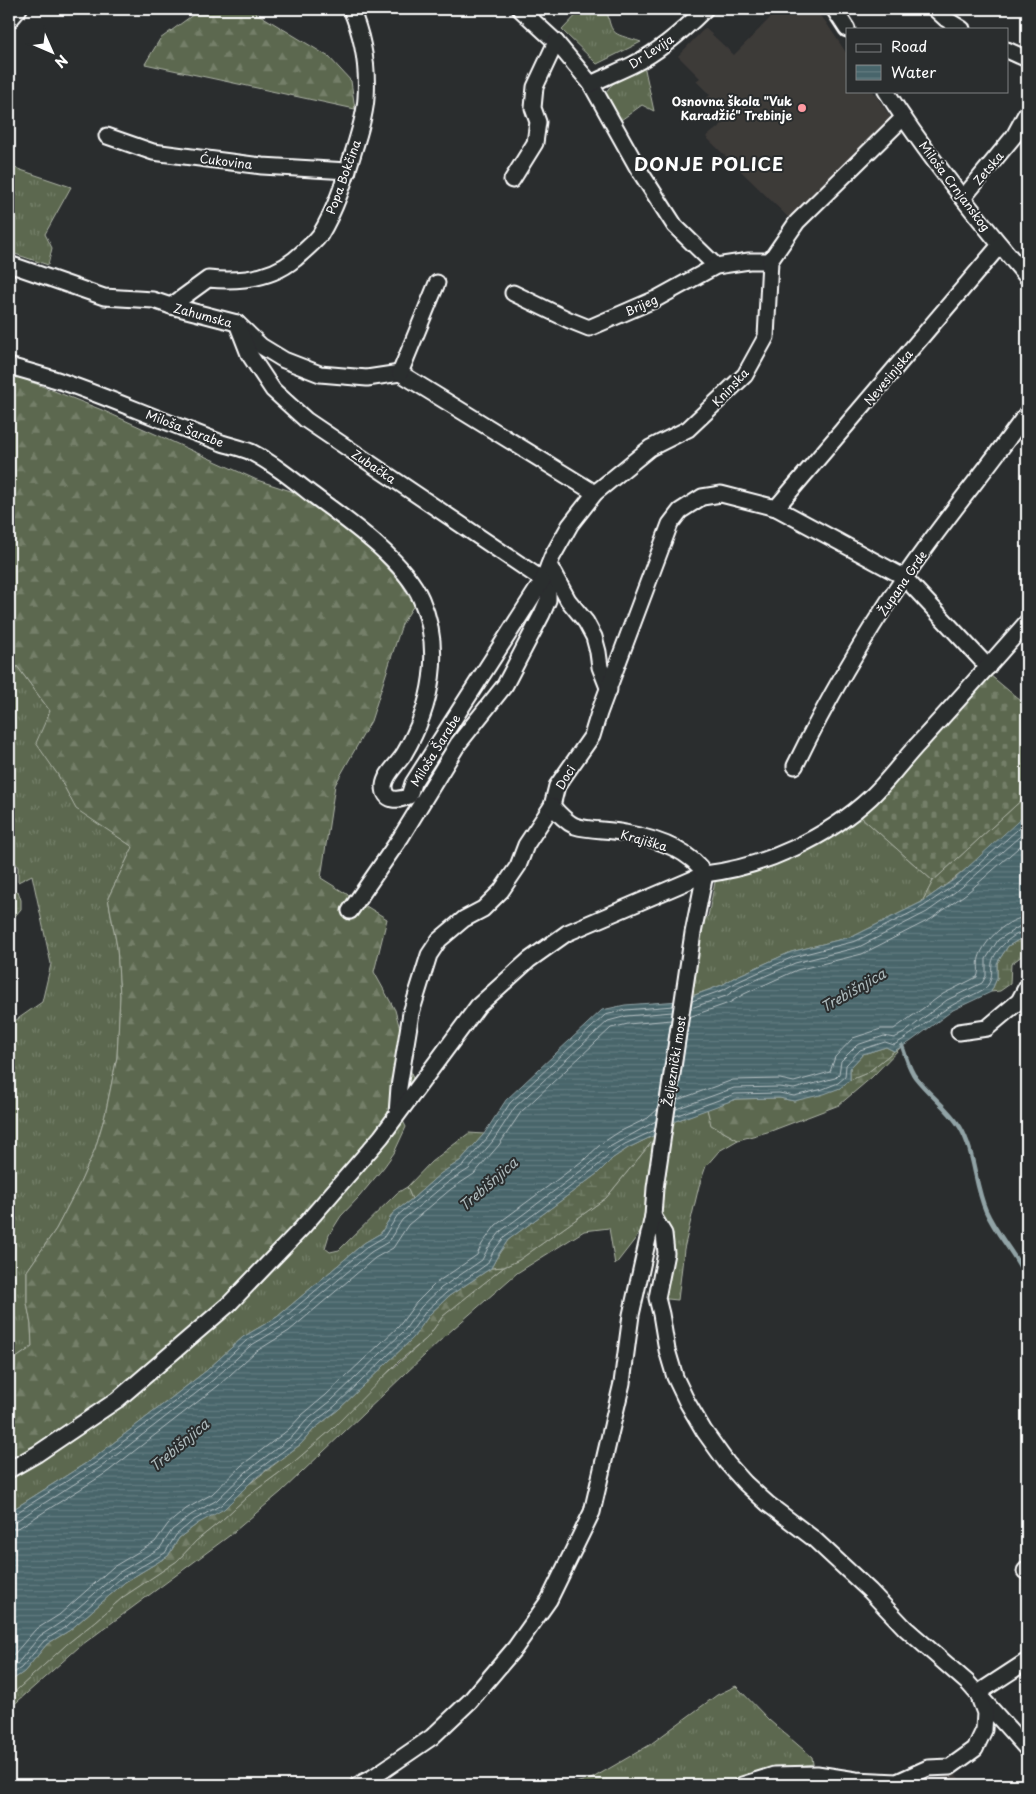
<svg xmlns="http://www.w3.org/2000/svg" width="1036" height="1794" font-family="'Playpen Sans',sans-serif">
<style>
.built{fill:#3e3a39}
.grass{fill:url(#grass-tufts);stroke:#aeb4a7}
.forest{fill:url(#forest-firs);stroke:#aeb4a7}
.wetland{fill:url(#wetland-marsh);stroke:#aeb4a7}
.cemetery{fill:url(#cemetery-stones);stroke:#aeb4a7}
.park{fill:url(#park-dots);stroke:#aeb4a7}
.water{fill:url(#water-rules);stroke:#91a3a6}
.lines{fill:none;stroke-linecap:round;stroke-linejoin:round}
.shore{stroke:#b6c1c4;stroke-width:1}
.stream{stroke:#91a3a6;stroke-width:4.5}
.street-casing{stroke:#fff;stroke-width:19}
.street{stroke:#2a2d2e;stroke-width:15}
.poi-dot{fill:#ff9aa2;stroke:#2a2d2e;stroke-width:2}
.labels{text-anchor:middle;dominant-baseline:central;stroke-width:4;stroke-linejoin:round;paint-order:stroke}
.street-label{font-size:12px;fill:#fff;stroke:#2a2d2e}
.poi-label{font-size:12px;font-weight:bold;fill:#fff;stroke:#2a2d2e;text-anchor:end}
.water-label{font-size:14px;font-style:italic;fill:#adbabc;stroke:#2a2d2e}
.district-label{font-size:18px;font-weight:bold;letter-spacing:1px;fill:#fff;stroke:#2a2d2e}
</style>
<defs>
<pattern id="grass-tufts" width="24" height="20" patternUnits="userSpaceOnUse" patternTransform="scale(1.25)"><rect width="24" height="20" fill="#5c684f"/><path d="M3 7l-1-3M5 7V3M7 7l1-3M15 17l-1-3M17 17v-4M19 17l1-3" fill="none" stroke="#747f69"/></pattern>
<pattern id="forest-firs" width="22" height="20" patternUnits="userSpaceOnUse" patternTransform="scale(1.25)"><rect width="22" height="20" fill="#5c684f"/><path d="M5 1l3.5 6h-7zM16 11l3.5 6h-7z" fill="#747f69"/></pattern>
<pattern id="wetland-marsh" width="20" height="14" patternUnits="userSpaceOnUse" patternTransform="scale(1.25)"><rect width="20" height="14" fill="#5c684f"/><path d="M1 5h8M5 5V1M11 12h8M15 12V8" fill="none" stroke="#747f69"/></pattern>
<pattern id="cemetery-stones" width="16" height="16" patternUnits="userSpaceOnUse" patternTransform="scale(1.25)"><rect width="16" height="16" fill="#5c684f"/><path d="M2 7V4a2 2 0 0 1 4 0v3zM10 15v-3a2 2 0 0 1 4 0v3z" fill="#747f69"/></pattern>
<pattern id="park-dots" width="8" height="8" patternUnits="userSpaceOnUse" patternTransform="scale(1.25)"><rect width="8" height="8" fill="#5c684f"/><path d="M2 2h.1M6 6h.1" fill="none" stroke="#747f69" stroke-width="1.8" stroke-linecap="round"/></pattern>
<pattern id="water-rules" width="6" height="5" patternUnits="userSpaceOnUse" patternTransform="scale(1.25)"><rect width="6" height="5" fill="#48656b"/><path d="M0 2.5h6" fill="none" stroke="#637c81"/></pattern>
</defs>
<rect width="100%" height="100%" fill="#2a2d2e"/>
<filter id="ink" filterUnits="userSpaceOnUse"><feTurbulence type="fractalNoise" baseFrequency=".02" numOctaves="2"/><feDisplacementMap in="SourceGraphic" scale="10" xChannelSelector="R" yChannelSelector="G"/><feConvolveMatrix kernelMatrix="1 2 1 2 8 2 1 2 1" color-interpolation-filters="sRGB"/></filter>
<g filter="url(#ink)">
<g class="built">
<path d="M779,9H813L825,21L847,54V91H873L893,121L793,222L706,137L726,121L705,99L710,95L696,81L700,78L678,56L705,28L734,55Z"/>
<path d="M952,1771L966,1785H933Z"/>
</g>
<g class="grass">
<path d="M582,9H607C611,38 615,33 641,42L597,64L562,30Z"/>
<path d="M644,65L654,111L642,105L614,125C611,118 606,110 604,102C601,86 632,70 644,65Z"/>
<path d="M9,166L71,187L45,234L52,248L48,265L9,252Z"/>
<path d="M17,666L50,711L58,775L76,808L133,847L108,898L117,947L120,996L117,1057L105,1115L95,1149L80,1183L56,1229L27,1271V1303L31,1325L32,1347L9,1363V1025L42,1002L51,964L32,875L18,882V867L9,852V677Z"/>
<path d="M860,816L933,881L922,902L854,936L791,952L735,977L722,985L689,997L702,923L708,916L715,882L724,877L831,835Z"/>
<path d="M707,1109L712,1125L738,1140L719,1151L706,1166L699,1186L684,1249L678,1300L657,1298L666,1253L653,1216L615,1265L609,1228L584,1231L517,1273L446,1335L281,1492L229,1536L79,1647L9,1709V1697L67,1644L96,1621L123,1597L177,1561L196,1541L222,1520L248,1496L295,1461L331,1430L374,1385L427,1338L443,1316L504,1267L519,1260L606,1198L659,1133L670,1123Z"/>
<path d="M401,1117L406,1127L394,1153L384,1167L359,1197L341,1216L329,1235L325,1248L330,1252L339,1250L397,1193L407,1187L412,1199L393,1213L381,1233L364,1243L277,1317L243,1337L206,1371L94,1458L9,1512V1477Z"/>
<path d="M736,1686L769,1720L812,1757L813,1764L769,1770L730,1783L712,1785H566L591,1779L648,1746L717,1695Z"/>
</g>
<g class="forest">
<path d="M211,9H250L329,57L351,81L355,109L145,64L160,39L194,14Z"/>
<path d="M9,373L102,410L257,480L303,495L358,536L401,583L414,605L402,624L371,721L335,785L321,878L387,919L374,972L395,1010L414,1083L379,1133L227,1299L114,1396L9,1465V1363L32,1347L31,1325L27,1303V1271L56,1229L80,1183L95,1149L105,1115L117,1057L120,996L117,947L108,898L133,847L76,809L58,775L36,743L50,711L17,666L9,677Z"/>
<path d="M1027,795V813C995,846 960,876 922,902L933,881Z"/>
<path d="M902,1046L872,1077L839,1105L771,1131L738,1140L711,1125L707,1109L736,1099L779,1098L794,1101L840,1088L850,1080L867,1073L894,1051Z"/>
<path d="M504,1267L443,1316L427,1338L398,1362L331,1430L295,1461L248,1496L222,1520L196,1541L177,1561L123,1597L96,1621L67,1644L9,1697V1682L24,1672L47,1644L70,1630L125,1582L168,1556L179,1538L301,1444L314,1429L339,1409L413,1338L430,1314L449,1296L491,1268Z"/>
</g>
<g class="wetland">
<path d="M1027,935V952L1011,964L1010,984L1000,991L991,992L997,978V963L1008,946Z"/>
<path d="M886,1047L894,1051L867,1073L850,1080V1068L863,1054Z"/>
<path d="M469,1133L484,1134L460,1161L440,1174L412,1199L407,1187L431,1162Z"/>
<path d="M659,1133L606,1198L519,1260L504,1267L491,1268L498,1255L508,1240L598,1173L613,1158L628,1148Z"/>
</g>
<path class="cemetery" d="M990,675L1027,706V795L933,881L860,816Z"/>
<path class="park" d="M18,891L21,900V909L9,923V896Z"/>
<path class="water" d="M1027,813V935L1008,946L997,963V978L991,992L953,1010L910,1042L894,1051L886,1047L863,1054L850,1068V1080L840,1088L824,1094L794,1101L779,1098L736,1099L670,1123L659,1133L628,1148L613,1158L598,1173L508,1240L498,1255L491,1268L449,1296L430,1314L413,1338L339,1409L314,1429L301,1444L254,1479L224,1509L197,1524L179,1538L168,1556L125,1582L70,1630L47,1644L24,1672L9,1682V1512L94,1458L206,1371L243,1337L277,1317L364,1243L381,1233L393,1213L412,1199L440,1174L460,1161L484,1134L506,1100L602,1010L625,1005L679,1001L722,985L735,977L791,952L854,936L922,902L955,879Z"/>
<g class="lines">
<g class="shore">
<path d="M692,1001L723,990L737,982L793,957L856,941L924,906L959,882L1027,821"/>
<path d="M691,1008L726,996L740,987L795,963L859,947L927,912L962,887L1027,830"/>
<path d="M689,1017L729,1003L744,994L797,970L862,954L931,919L967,893L1027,840"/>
<path d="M677,1100L733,1080L780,1079L794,1082L830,1072L835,1057L853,1038L881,1029H894L943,994L977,977C980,971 977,965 979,958C984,940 1008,918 1027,917"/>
<path d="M676,1109L734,1088L779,1087L794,1089L835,1078L839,1074L841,1061L857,1045L884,1036L894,1038L904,1033L947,1000L982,983L986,976V959L998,940L1020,926L1027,925"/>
<path d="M675,1116L735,1094L779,1093L794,1096L823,1089L838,1083L845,1077L846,1065L860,1050L885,1042L894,1045C917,1032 935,1014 958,1002C965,998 985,991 988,985C993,977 991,972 992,963C994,950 1014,932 1027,931"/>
<path d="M9,1516L13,1515L97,1462L209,1375L246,1341L281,1320L367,1247L384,1237L397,1216L443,1178L464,1165L488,1137L510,1103L605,1015L626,1010L673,1006"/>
<path d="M9,1523L16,1521L101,1467L213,1380L250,1346L285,1325L371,1252L388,1242L402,1220L447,1183L469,1169L493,1141L515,1107L608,1021L627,1016L672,1012"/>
<path d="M9,1530L20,1527L106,1473L218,1386L255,1352L289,1331L375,1258L393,1248L408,1225L451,1189L474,1174L499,1145L521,1112L611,1028L628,1024L671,1020"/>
<path d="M9,1660L35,1630L59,1615L113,1567L155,1542L168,1524L186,1509L212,1494L242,1465L288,1430L302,1415L326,1395L399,1326L416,1303L436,1283L477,1255L482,1244L496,1225L585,1159L602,1143L619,1132L648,1118L658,1109"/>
<path d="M9,1669L17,1664L40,1636L63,1621L118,1573L160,1548L172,1530L191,1515L217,1500L247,1471L293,1436L306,1421L331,1401L404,1331L421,1307L441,1288L482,1260L488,1248L501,1231L590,1164L606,1149L656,1121"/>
<path d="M9,1676L21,1668L44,1641L67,1626L121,1578L165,1553L176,1535L194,1520L221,1505L251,1475L298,1440L311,1425L335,1406L409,1335L426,1311L446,1293L487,1264L493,1252L505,1236L594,1169L610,1154L625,1144L655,1130"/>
</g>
<path class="stream" d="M902,1046C906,1056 909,1070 916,1078C929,1095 948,1108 960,1127C975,1152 974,1183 986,1211C997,1236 1017,1255 1027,1280"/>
<defs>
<g id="street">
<path d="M520,9L556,42L591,84L639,170L675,226L716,266"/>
<path d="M834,9L847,29"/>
<path d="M935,9L946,19L962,29"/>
<path d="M9,21L19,9"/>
<path d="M1007,50L1027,59"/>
<path d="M591,84C605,77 620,71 634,64C660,51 684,30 705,9"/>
<path d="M886,91C928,157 977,218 1027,277"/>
<path d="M107,136L153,152L262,166L348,171"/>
<path d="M512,180L535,143L538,122L533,108L535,87L556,42"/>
<path d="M963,198L1014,136L1027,112"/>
<path d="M9,264L104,297L153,300L171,306L237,323L261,346L284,360L320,374L367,378L400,373L595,493"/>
<path d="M513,293L569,320L589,328L656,299L716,266L749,261H770"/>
<path d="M171,306L208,279C238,282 271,279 295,259C303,252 314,243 320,235C336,209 345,179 354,150C359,133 365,116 366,98C368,68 363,37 351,9"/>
<path d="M237,323L249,354L273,390L306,420L543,580L548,591V600L542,614L505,685L458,744L401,837L350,911"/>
<path d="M9,366C27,371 45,376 63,382C104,396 143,413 183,428C196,433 209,438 222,443C231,446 242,448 251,452C272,463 291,478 310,493C344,518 404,559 421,599C443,649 432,707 404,754C399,763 385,774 384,786C384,802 398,801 409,796L413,783L543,580L552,557L570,525L595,493L650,448L688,429L745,375L766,337L770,261L797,222L903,118"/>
<path d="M400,373L437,283"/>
<path d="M776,508L1000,245"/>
<path d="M549,565L568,600L586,622L594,637L598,652L600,667L609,690"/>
<path d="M795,766C827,700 863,638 904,578C943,521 987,469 1027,413"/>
<path d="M959,1032L987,1028L1019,1001L1027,986"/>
<path d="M397,1114L399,1087L411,1013L429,955L439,940L464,919L483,909L501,891L518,866L526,845L552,806L557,786L592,736L599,713L670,524L680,511L702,497L721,494L776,508L904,577L988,667"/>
<path d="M653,1216L664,1234L666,1253L657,1298L661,1314L667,1350L675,1377L687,1402L704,1431L727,1463L745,1483L768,1504L814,1539L870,1591L905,1628L968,1683L1027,1749"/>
<path d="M9,1470L37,1454L117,1400L229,1304L302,1228L381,1137L478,1006L529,960L567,933L705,874C764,867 827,838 871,797C888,781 902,761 919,743C955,704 991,663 1027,622"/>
<path d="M1025,1571L1027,1569"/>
<path d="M978,1693L1027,1661"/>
<path d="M358,1785L372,1778L432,1737L470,1701L515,1648L549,1600L592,1512L622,1383L631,1315L653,1216L655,1188L693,933L705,874C689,849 653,838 625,833C609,829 591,831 575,826C566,822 559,814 552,806"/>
<path d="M742,1785L774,1775L817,1774L856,1780L897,1782L928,1768L950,1767L975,1749L984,1730L985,1713L979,1697"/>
</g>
</defs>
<use href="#street" class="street-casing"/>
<use href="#street" class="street"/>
</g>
</g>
<circle class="poi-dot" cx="802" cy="108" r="5"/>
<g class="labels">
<g class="street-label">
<text transform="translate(651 51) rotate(-33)">Dr Levija</text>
<text transform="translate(226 161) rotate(7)">Ćukovina</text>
<text transform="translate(988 168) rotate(-50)">Zetska</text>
<text transform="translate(343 177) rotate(-70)">Popa Bokčina</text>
<text transform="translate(955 186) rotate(53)">Miloša Crnjanskog</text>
<text transform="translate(641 305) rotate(-24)">Brijeg</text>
<text transform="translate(203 315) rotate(15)">Zahumska</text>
<text transform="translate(888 377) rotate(-50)">Nevesinjska</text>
<text transform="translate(730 387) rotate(-47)">Kninska</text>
<text transform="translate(185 428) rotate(21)">Miloša Šarabe</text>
<text transform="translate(374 466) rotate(34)">Zubačka</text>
<text transform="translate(902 583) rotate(-56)">Župana Grde</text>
<text transform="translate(435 750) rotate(-58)">Miloša Šarabe</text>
<text transform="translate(565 777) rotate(-59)">Doci</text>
<text transform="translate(644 840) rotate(16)">Krajiška</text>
<text transform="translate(674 1061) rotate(-81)">Željeznički most</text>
</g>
<g class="poi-label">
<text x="792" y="101">Osnovna škola "Vuk<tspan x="792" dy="14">Karadžić" Trebinje</tspan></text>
</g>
<g class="water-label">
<text transform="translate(853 990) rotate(-30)">Trebišnjica</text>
<text transform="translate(488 1184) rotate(-41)">Trebišnjica</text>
<text transform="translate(179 1445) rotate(-40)">Trebišnjica</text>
</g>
<g class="district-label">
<text x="709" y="163">DONJE POLICE</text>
</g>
</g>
<rect width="1036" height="1794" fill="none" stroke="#2a2d2e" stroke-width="30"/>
<rect x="15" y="15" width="1006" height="1764" fill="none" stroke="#fff" stroke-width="2" filter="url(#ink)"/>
<rect x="846" y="28" width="162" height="65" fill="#2a2d2e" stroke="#7f8182"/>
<rect x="856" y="44" width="25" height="8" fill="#2a2d2e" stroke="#7f8182"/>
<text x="891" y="52" font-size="15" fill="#ffffff">Road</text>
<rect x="856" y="65" width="25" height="15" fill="url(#water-rules)" stroke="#7f8182"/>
<text x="891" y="78" font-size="15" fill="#ffffff">Water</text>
<g transform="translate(52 52) rotate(135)" stroke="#2a2d2e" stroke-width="4" paint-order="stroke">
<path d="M0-4L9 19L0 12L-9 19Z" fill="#ffffff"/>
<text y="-8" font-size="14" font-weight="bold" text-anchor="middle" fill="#ffffff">N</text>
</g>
</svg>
